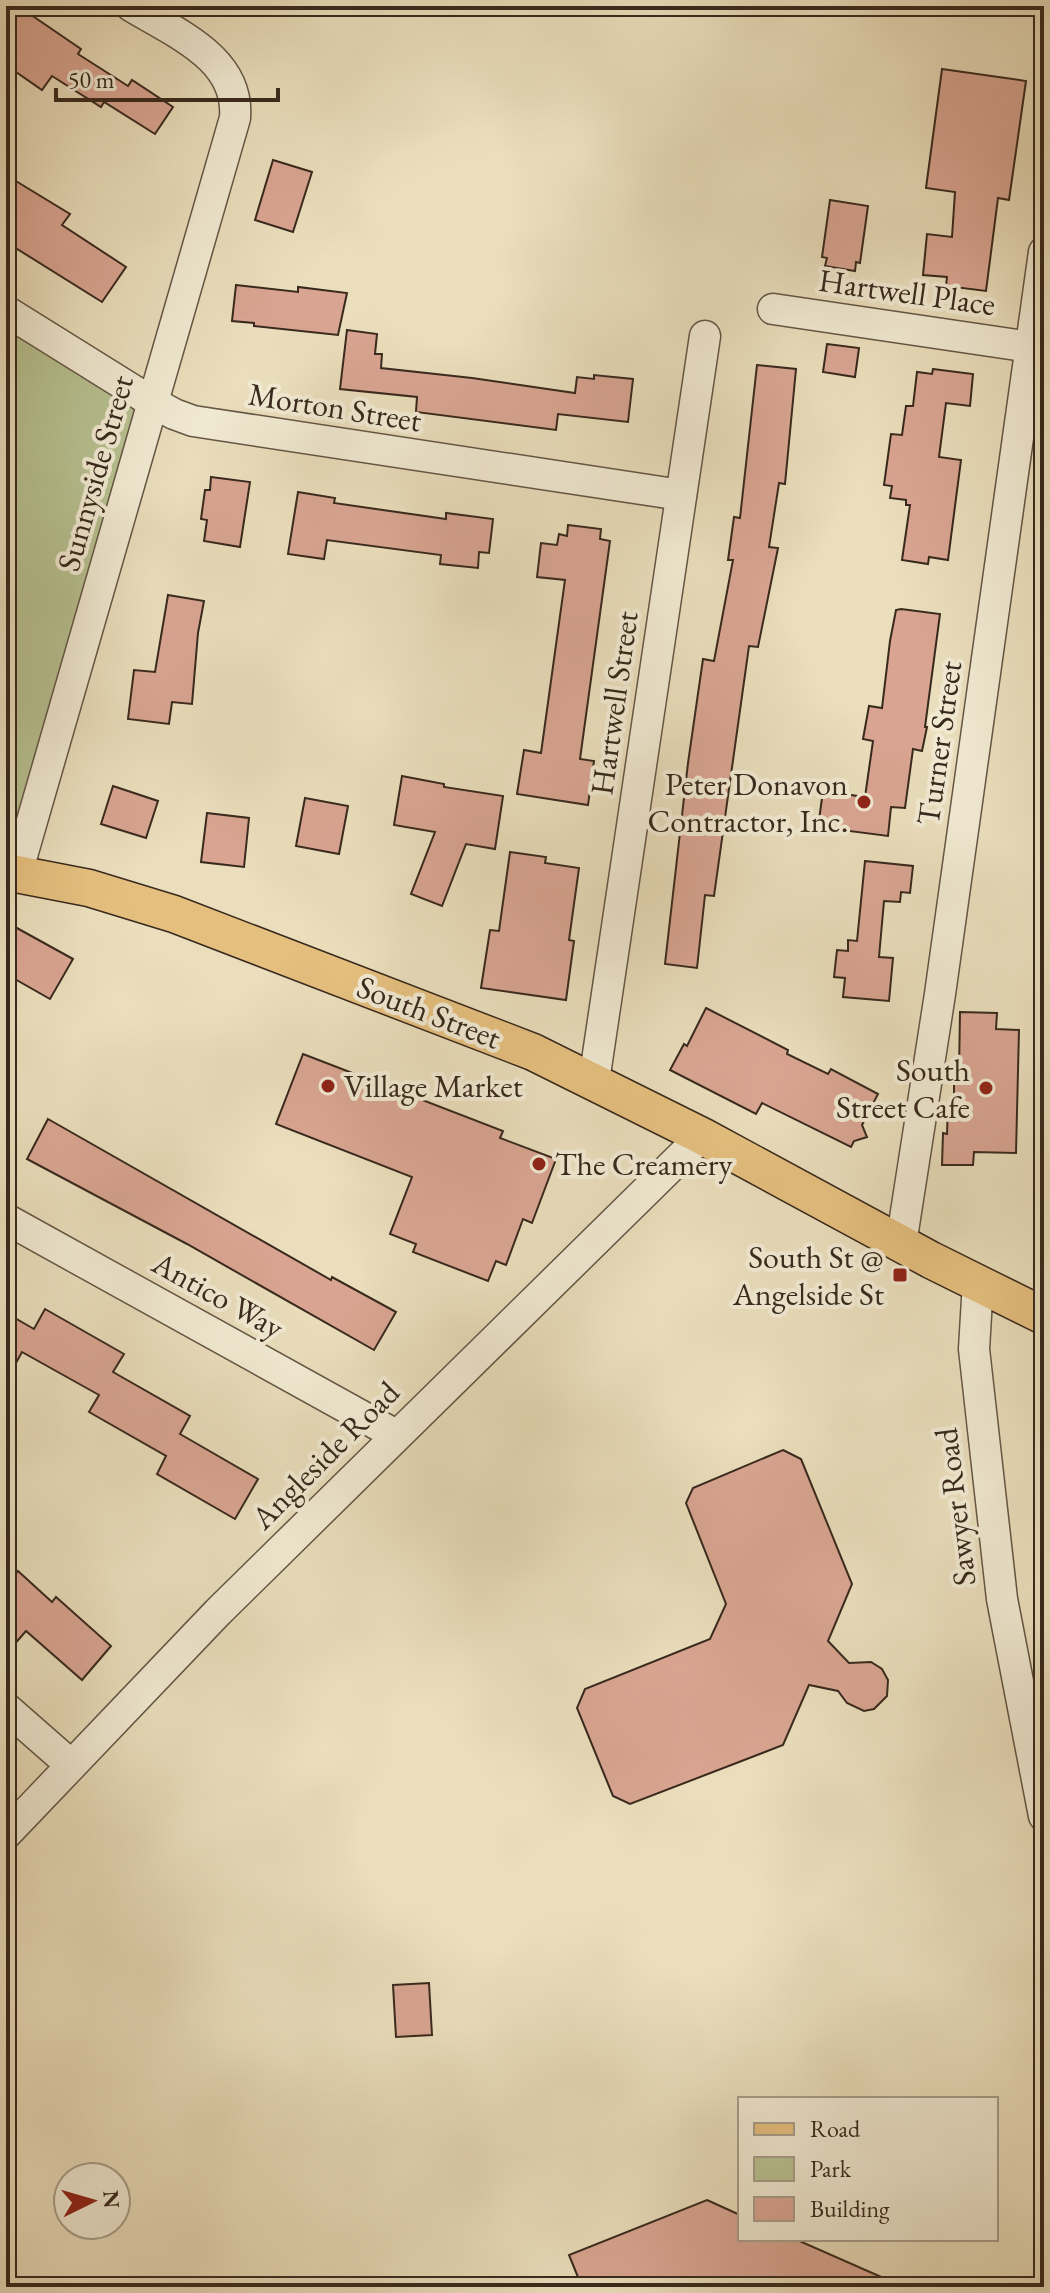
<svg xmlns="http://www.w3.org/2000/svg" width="1050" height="2293" font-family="'EB Garamond',serif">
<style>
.green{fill:#b7c191;stroke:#787557;stroke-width:2}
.building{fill:#d9a592;stroke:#38291d;stroke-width:2}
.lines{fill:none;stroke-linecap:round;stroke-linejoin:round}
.minor-casing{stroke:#645645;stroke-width:33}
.major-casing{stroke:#38291d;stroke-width:39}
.minor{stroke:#f1ead3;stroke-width:30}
.major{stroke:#e5bf7e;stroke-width:36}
.poi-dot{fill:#8f2418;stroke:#f1ead3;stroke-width:3}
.labels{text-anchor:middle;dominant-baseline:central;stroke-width:8;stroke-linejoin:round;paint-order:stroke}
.street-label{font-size:32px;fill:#38291d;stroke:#f1ead3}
.poi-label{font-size:32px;fill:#38291d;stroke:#f1ead3;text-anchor:end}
</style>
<rect width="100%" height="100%" fill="#eadebc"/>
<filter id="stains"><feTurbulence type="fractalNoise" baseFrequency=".0025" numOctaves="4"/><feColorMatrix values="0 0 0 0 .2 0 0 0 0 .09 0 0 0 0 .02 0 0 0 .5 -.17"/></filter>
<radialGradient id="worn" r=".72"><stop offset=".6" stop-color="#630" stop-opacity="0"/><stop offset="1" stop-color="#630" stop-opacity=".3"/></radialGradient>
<path class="green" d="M6,311L152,402L6,872Z"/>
<g class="building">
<path d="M6,6H18L81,49L78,54L128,86L132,80L173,107L155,134L104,102L101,107L52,76L42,90L6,65Z"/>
<path d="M942,69L1026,81L1009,200L998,198L986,291L946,286L947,277L923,275L927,234L952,237L955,192L926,188Z"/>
<path d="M273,160L312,172L293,232L255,220Z"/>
<path d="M6,175L70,214L62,225L126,267L102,302L6,242Z"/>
<path d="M830,200L868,206L860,263L856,262L855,271L825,266L827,258L822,257Z"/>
<path d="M236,285L298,292V287L347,293L338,335L254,326V323L232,321Z"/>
<path d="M347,330L377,334L375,354H382L381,368L472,378L575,393L577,377L594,379V375L633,379L628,422L558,414L556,430L416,412L417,397L340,389Z"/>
<path d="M827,344L859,348L855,377L823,372Z"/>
<path d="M757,365L796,369L785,484L779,483L769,547L778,548L758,647L749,646L714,896L705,895L697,968L665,964L688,763L703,659L714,661L733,560H728L734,517L740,518Z"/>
<path d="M933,369L973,374L970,406L946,403L939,457L961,460L948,560L929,557L928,564L902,560L910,505H906V500L890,498L892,486L884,485L891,434L902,435L906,406H913L917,372L932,374Z"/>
<path d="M211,477L250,482L240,547L204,541L207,520L201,519L205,490H210Z"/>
<path d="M298,492L335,498L334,503L446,519V513L493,519L489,553L479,552L478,568L440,564L441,555L327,540L324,559L288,554Z"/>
<path d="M568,525L601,529L600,539L610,541L580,759L594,761L588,805L517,794L524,750L541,753L565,580L537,577L541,543L557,545L559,534L567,536Z"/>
<path d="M168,595L204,601L198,633L192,704L172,702L169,724L128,719L134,670L155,672Z"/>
<path d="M901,609L940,614L925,727H927L922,751L913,749L905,808L891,807L888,836L818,827L823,791L865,797L873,741L863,739L869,706L882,708L890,641L896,610Z"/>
<path d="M402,776L444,784V787L503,796L495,849L466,844L442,906L411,894L435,832L394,825Z"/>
<path d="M113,786L158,801L146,838L101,824Z"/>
<path d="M305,798L348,806L339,854L296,846Z"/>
<path d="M207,813L249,818L244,867L201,862Z"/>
<path d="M510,852L546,857L545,863L579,868L569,940L574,941L566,1000L481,988L490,930L499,931Z"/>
<path d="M865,861L913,866L910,893L901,892L900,902L884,901L879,957L893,958L889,1001L843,997L845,978L834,977L837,950L848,951V940L857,941Z"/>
<path d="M6,922L73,959L50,999L6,974Z"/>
<path d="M706,1008L788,1050L787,1054L828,1074L831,1069L878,1094L862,1125L867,1137L854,1141L851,1147L762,1103L756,1114L670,1070L684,1044L687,1046Z"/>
<path d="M960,1012L997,1013L996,1029L1019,1030L1016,1153L974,1152L973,1165H942L943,1133L947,1134L948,1103H954V1073H959Z"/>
<path d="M303,1054L503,1131L500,1138L556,1159L532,1223L523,1219L506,1265L496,1261L488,1281L413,1252L416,1244L390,1234L412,1177L276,1124Z"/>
<path d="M48,1119L331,1280L332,1277L396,1312L374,1350L187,1244L27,1159Z"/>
<path d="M45,1309L124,1354L113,1372L190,1416L180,1434L258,1479L235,1519L157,1474L166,1456L89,1412L99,1395L22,1352L6,1381V1313L34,1329Z"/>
<path d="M783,1450L801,1459L852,1584L828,1641L849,1663L871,1662L882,1669L888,1680L887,1696L874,1709L864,1711L847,1703L838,1691L809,1685L783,1745L630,1804L613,1796L577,1708L585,1689L710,1639L726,1604L686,1503L693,1488Z"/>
<path d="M18,1571L52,1602L56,1597L111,1646L82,1680L26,1631L6,1654V1584Z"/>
<path d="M429,1983L432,2035L396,2037L393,1985Z"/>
<path d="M707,2200L740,2215V2239H795L904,2287H582L569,2255Z"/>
</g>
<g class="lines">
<defs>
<g id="minor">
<path d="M773,309L1031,347"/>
<path d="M6,311L152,402L174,414L193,421L681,495"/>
<path d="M17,873L235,118C240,58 175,33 131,6"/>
<path d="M594,1081L705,336"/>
<path d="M6,1219L396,1435"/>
<path d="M901,1244L940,994L1044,252"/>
<path d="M978,1282L974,1349L1002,1599L1044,1816"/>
<path d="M6,1708L71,1765"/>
<path d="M6,1834L218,1612L702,1136"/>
</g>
<path id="major" d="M6,872L89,888L174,914L533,1052L702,1136L931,1260L1044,1316"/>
</defs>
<use href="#minor" class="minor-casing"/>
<use href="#major" class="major-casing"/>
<use href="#minor" class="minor"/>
<use href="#major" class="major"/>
</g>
<g class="poi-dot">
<circle cx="864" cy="802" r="8"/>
<circle cx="328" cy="1086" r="8"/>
<circle cx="986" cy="1088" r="8"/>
<circle cx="539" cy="1164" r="8"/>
<rect x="892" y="1267" width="16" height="16" rx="4"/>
</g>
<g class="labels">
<g class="street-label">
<text transform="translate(907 292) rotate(8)">Hartwell Place</text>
<text transform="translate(335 407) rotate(9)">Morton Street</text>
<text transform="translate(95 473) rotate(-74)">Sunnyside Street</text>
<text transform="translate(614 703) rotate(-82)">Hartwell Street</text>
<text transform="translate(939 743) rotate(-82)">Turner Street</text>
<text transform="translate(429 1012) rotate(21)">South Street</text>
<text transform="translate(218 1295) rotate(29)">Antico Way</text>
<text transform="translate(325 1455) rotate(-45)">Angleside Road</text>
<text transform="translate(955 1507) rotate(-97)">Sawyer Road</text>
</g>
<g class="poi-label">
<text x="848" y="784">Peter Donavon<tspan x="848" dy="37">Contractor, Inc.</tspan></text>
<text x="970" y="1070">South<tspan x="970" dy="37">Street Cafe</tspan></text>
<text x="344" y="1086" text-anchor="start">Village Market</text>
<text x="555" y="1164" text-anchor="start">The Creamery</text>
<text x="884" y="1257">South St @<tspan x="884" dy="37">Angelside St</tspan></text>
</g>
</g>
<rect width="1050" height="2293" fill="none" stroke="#eadebc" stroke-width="32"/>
<rect x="8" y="8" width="1034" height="2277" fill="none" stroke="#38291d" stroke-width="4"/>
<rect x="16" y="16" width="1018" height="2261" fill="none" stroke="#38291d" stroke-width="2"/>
<rect x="738" y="2097" width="260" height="144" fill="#f1ead3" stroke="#a79d8a" stroke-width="2"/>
<rect x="754" y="2123" width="40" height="12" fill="#e5bf7e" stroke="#a79d8a" stroke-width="2"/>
<text x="810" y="2137" font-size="24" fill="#38291d">Road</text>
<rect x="754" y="2157" width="40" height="24" fill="#b7c191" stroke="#a79d8a" stroke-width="2"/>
<text x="810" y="2177" font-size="24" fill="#38291d">Park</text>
<rect x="754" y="2197" width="40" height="24" fill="#d9a592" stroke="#a79d8a" stroke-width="2"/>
<text x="810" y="2217" font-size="24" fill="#38291d">Building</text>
<g transform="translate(92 2201) rotate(85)"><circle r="38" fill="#f1ead3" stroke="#a79d8a" stroke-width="2"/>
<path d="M0-6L14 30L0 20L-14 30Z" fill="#8f2418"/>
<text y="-12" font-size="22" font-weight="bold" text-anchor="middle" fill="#38291d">N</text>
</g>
<path d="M56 88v12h222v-12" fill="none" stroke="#38291d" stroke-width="4"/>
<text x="68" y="88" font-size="24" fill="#38291d" stroke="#f1ead3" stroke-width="6" paint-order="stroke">50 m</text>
<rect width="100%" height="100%" filter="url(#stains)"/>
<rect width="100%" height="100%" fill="url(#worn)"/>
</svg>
